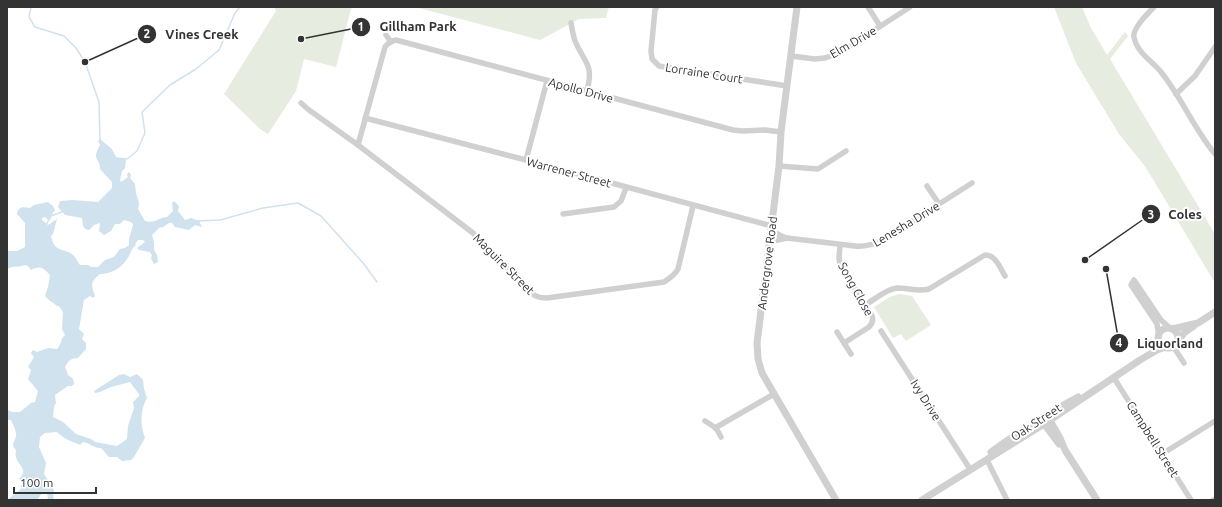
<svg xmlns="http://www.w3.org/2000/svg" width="1222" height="507" font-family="Ubuntu,sans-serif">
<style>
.green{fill:#e6ecdf}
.water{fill:#cfe2ee}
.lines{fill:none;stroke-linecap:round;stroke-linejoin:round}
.stream{stroke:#cfe2ee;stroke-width:1.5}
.minor{stroke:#d0d0d0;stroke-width:5.5}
.tertiary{stroke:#d0d0d0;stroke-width:7}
.labels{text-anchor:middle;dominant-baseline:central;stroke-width:4;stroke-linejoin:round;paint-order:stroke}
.street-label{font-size:12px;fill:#333;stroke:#fff}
.leader{fill:none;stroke:#333;stroke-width:1.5}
.callout-dot{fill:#333;stroke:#fff;stroke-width:1.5}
.mark-label{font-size:12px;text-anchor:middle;font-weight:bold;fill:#fff}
.callout-label{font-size:13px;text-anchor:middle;font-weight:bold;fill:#333;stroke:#fff;stroke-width:4;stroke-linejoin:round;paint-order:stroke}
</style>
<rect width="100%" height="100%" fill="#fff"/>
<g class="green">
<path d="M274,7H353L351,9L336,67L304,59L296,91L268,134L260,129L224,94L276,11Z"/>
<path d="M415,7H609L606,17L607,18L579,19L540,40Z"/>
<path d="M1054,7H1082L1091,28L1107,55L1125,32L1128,36L1110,59L1215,234V283L1154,181L1144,165L1119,134L1076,63Z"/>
<path d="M899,294L912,296L931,325L906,341L901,334L893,338L874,307L890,297Z"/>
</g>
<path class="water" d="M100,139L112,149L116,157L119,159L124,158L126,161L125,168L122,171L120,180L121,182L128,177L127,174L129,172L131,175L130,178L135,184L136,193L139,203L138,209L145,221C156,224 159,217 167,217L173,211L172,203L174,201L179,206L178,211L185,220L191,218L199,221L202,227L195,225L189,230L175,227L172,223H169L163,227L159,228L152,235L154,242V250L157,255L158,262L154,264L151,258L152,255L150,252L139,250L137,248L145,242L143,240H138L135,244L136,245C130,250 132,251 129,256C123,267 112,274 100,274C90,282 91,284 95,296L93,298L90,296L84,300L79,329L84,334L82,339L86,343V349L78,358C71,358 68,361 65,367L68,375L73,379L74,384L72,386H68L55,395L56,403L54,406L53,417L63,422L76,434L91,439L95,442L117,446L127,439L128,426L134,408L133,402L139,396V394L130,382L111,387L100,392L95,393L94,391L119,375L124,374L130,377L137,374L143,380L144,389L147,398C140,410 140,425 145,438L134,457L131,460L122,461L117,457H109L101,448C93,448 90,443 83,442L80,445C71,441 64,439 57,432L45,433L40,437L39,447L46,463L44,474L54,490L53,494L54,500H46L48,498L47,493H42L37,500H7L21,489L22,482L19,479C29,469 18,466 16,457C15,455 16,452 16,450L13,446C13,442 15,440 16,437C17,431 13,425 11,420H8L7,412L9,410L12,412H20L31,403L35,402L38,391L28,379L31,370L28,367L34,357L31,353L33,350L37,352L48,348L57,349C62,344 60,339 65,335L62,329L63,312L59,306H57C53,302 49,301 45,296L48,287L50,275C43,268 41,265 31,270L28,266L25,265C19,268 15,265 7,269V251H17L25,247V223L17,214L18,210L22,207L30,208L34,205L48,202L53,206L55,210L48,220L45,217L42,218V220L48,225L57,219L53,234L51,236C55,253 61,247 72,254C76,257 77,261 80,265H88L91,267H98L105,260L114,257L120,249L125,248L129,245C128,237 132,232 133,224L131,222L124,220L120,224H115L111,231L104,235L99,231L100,223L94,225L89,230C82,229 83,224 82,218L65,215L58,207L60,201L73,200L98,202L112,188V182L100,169C100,157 91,162 100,145L98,141Z"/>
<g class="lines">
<g class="stream">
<path d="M31,7L29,17L35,27L64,36L76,48L85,62L99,102L100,140"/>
<path d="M115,158L127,159L137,151L145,133L142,112L170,85L196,69L219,50L235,13L240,7"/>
<path d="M197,221L220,220L263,208L298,203L321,216L364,264L377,282"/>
<path d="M46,225L51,216L64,211"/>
</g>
<g class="minor">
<path d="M657,7L655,10L651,51L652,59L659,66L787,86"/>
<path d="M868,7L880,26"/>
<path d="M1154,7C1148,13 1132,29 1134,37C1137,53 1152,61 1161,72C1182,98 1194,129 1215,154"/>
<path d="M571,23C572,29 573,35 575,41C585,64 594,64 587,91"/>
<path d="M386,35L391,42"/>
<path d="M791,56L815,59L825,58L839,53L910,7"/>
<path d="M1176,94L1195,76L1215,47"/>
<path d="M301,103L309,110L358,145L473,233L528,290C534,296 538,298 547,298L664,282C670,278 675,275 678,269L693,206"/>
<path d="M365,118L526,160L772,226"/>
<path d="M358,145L385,47C388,43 391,41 396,40L733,130L743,131L765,130L781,132"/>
<path d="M526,160L547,81"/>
<path d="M779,166L818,169L846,151"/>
<path d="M927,186L939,204"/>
<path d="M563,214L614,207L621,201L626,188"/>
<path d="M771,231L786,238"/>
<path d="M769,242L787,238L855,246C865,247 872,245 881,241L972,183"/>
<path d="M840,245L839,258L840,266L871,314C874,319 873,323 869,327L844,343"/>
<path d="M865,305C874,300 886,289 897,288C908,288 918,292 929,289L985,255C996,255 1000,268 1005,276"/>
<path d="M881,331L970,469"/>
<path d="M837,332L851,354"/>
<path d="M1159,336L1157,324L1131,285L1134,280L1161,320L1171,329"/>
<path d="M1173,346L1184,363"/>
<path d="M1114,378L1191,500"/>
<path d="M705,421L716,428L721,437"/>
<path d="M715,428L774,394"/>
<path d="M1162,454L1215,421"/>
<path d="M987,460L1007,500"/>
<path d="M1213,500L1215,499"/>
</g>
<g class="tertiary">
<path d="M797,7L781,132L779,166L757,343L758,359L762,373L836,500"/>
<circle cx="1168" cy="338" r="10"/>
<path d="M1172,329L1198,323L1215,312"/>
<path d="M1177,342L1184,333L1194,326"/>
<path d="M1044,419V424L1059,444"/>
<path d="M1047,419L1049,420L1052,424L1060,438L1065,450L1097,500"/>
<path d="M991,452C1019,432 1048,413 1078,397"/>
<path d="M922,500L1044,424L1140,360L1157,350L1166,347"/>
</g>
</g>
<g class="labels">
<g class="street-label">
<text transform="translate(853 42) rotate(-30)">Elm Drive</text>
<text transform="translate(704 73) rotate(9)">Lorraine Court</text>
<text transform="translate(581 90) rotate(15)">Apollo Drive</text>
<text transform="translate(569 172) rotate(15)">Warrener Street</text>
<text transform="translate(906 224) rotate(-31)">Lenesha Drive</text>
<text transform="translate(767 263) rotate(-83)">Andergrove Road</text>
<text transform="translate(504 264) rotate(45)">Maguire Street</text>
<text transform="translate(856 289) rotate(61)">Song Close</text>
<text transform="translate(926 400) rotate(58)">Ivy Drive</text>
<text transform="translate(1036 422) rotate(-33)">Oak Street</text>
<text transform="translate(1153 439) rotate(58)">Campbell Street</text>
</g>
</g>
<path class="leader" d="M301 39L361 27M85 62L147 34M1085 260L1151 214M1106 269L1119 343"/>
<g class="callout-dot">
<circle cx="301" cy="39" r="4"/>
<circle cx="85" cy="62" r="4"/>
<circle cx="1085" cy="260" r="4"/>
<circle cx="1106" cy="269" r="4"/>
<circle cx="361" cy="27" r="10"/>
<circle cx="147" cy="34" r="10"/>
<circle cx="1151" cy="214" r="10"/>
<circle cx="1119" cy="343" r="10"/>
</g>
<g class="mark-label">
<text x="361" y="31">1</text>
<text x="147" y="38">2</text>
<text x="1151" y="219">3</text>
<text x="1119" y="347">4</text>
</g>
<g class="callout-label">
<text x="418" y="31">Gillham Park</text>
<text x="202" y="39">Vines Creek</text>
<text x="1185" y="219">Coles</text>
<text x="1170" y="348">Liquorland</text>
</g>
<rect width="1222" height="507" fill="none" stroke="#333333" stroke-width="16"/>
<path d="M14 487v6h82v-6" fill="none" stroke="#333333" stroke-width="2"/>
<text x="20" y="487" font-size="12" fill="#333333" stroke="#ffffff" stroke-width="3" paint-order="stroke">100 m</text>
</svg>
